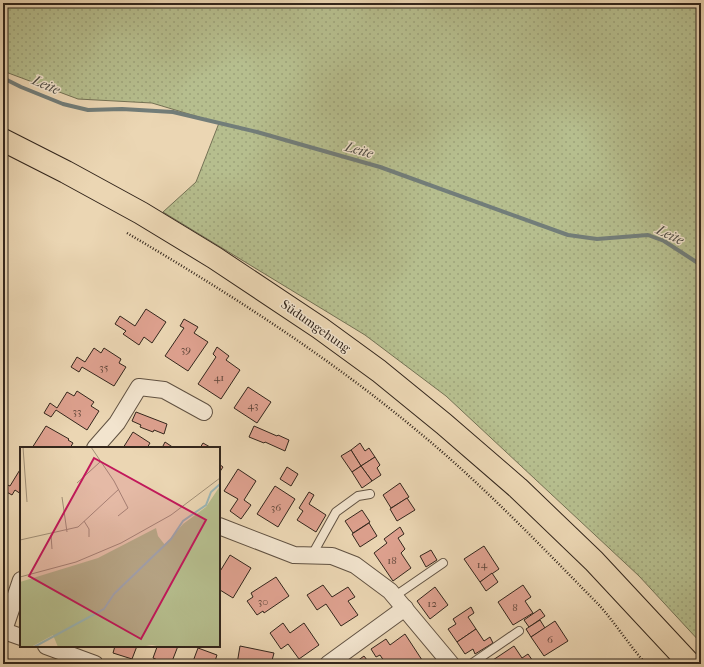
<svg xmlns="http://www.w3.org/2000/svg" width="704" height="667" font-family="'IM FELL French Canon',serif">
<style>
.grass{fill:url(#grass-dots);stroke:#747255}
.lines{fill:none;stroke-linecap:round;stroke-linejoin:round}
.stream{stroke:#727d79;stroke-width:4}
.building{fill:#dea18f;stroke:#33261c}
.lane-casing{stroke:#615242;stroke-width:10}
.street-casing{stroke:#615242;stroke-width:18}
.primary-casing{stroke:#33261c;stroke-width:24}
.path{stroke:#33261c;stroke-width:2.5;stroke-dasharray:1 2;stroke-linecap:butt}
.lane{stroke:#f2e4ce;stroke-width:8}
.street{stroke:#f2e4ce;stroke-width:16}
.primary{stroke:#ebd6b3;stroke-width:22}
.labels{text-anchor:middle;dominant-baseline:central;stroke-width:3;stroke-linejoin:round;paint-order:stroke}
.number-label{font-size:11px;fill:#5e4539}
.street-label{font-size:13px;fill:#33261c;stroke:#f2e4ce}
.water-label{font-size:14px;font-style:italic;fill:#4d4a43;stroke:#f2e4ce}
.inset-river{fill:none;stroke:#9cb7b7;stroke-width:2}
.inset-road{fill:none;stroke:#a19077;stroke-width:1}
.view{fill:#c2185b;fill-opacity:0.15;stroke:#c2185b;stroke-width:2}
.inset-edge{fill:none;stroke:#33261c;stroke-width:2}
</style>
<defs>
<pattern id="grass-dots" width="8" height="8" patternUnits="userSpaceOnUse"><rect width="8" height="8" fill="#b6be8e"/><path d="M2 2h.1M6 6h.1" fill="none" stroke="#9da37a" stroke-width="1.8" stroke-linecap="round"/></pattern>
</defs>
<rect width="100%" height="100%" fill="#ebd6b3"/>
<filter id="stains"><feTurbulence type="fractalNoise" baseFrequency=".005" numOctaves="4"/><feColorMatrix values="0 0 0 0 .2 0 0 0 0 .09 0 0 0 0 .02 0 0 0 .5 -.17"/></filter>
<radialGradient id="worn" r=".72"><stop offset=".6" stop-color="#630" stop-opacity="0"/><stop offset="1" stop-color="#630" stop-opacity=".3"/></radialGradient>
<path class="grass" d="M3,3H701V643L639,576L446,396L365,335L163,212L196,182L219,123L152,103L78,99L3,71Z"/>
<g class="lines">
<path class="stream" d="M3,78L21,87L63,104L88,110L122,109L173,112L257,132L380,167L568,235L597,239L648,235L664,241L701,265"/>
</g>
<g class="building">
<path d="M146,309L166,322L152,343L144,337L139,345L123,334L126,331L115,324L120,316L135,326Z"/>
<path d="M184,319L198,327L194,333L208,342L188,371L165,356L184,328L180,326Z"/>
<path d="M217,347L229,356L226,360L240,370L221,399L198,384L216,357L213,354Z"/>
<path d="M94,348L101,353L104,348L121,359L119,363L126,367L114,386L82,367L79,372L71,367L77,357L85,362Z"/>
<path d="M248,387L271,402L257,423L234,408Z"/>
<path d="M77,391L94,402L91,406L99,411L87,430L56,410L51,417L44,413L50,403L57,408L67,392L74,396Z"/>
<path d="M136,412L167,424L164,434L154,430L153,432L140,427L141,425L132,421Z"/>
<path d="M46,426L69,439L68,440L73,443L70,448H32Z"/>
<path d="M254,426L277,436L278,435L289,440L285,451L265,442L264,443L249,437Z"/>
<path d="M133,432L150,443L147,448H123Z"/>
<path d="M165,442L174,448H162Z"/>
<path d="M203,443L210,447L209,448H200Z"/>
<path d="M360,443L365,451L369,448L375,457L361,466L351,450Z"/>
<path d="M351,450L361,466L352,472L341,456Z"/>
<path d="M375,457L380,465L377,468L381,475L372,481L361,466Z"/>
<path d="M219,464L223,467L219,473Z"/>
<path d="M361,466L372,481L362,488L352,472Z"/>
<path d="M287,467L298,474L291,486L280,479Z"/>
<path d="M21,468V494L15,490L12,495L3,490V483L10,486Z"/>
<path d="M238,469L256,481L244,500L251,505L241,519L230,511L238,499L224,491Z"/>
<path d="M400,483L409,497L391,508L383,495Z"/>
<path d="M275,486L295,499L278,527L257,514Z"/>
<path d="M309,492L314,495L309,504L326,515L316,532L297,520L303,511L299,508Z"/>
<path d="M407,498L415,510L397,521L390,509Z"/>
<path d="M362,510L370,522L353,533L345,521Z"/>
<path d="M369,523L377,536L360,547L352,534Z"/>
<path d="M400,527L404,534L398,538L405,549L401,553L411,568L393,581L374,553L387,543L384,539Z"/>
<path d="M484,546L499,569L480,582L464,559Z"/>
<path d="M431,550L437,560L426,567L420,556Z"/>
<path d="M230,555L251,568L233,598L220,590L219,592V573Z"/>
<path d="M492,573L498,582L486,591L480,582Z"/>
<path d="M276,577L289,596L264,613L263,611L257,615L247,601L253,597L251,593Z"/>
<path d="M323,585L332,597L348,587L355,597L348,601L358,615L341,626L326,604L317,610L307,595Z"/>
<path d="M523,585L531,597L525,601L533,613L513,625L498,602Z"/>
<path d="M435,587L448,605L430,619L417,601Z"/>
<path d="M471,607L474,613L468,617L476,629L457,642L448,629L456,624L453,619Z"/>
<path d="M540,609L545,616L529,627L524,620Z"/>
<path d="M540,620L545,628L531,637L526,629Z"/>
<path d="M555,621L568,641L544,656L531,637Z"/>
<path d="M283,623L290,633L304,623L319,645L299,659L288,644L281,649L270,633Z"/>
<path d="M476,629L484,641L490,637L493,643L475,654L473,649L465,654L457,642Z"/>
<path d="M405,634L424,663L422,664H386L380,655L376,657L371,649L386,639L390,645Z"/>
<path d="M115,646H137L132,659L113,653Z"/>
<path d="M156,646H178L171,664H167L153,658L157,647Z"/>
<path d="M240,646L274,653L271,664H237Z"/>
<path d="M514,646L522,658L528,654L535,664H487Z"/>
<path d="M198,648L217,655L214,664H192Z"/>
<path d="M364,656L370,664H353Z"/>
<path d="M11,660L18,664H8Z"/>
</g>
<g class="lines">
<defs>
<g id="lane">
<path d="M312,555L336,512L358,496L370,494"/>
<path d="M395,596L443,563"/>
<path d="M471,664L519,631"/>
</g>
<g id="street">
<path d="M95,448L117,423L139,387L164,390L204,412"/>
<path d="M219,526L294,555L332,556L355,565L390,591L451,664"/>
<path d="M4,631L21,637"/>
<path d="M3,633L21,580"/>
<path d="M46,646L95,664"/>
<path d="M328,664L405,608"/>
</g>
<path id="primary" d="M3,140L66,172L141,213L215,258L320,328L379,371L444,424L518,488L594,561L690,664"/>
</defs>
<use href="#lane" class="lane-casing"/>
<use href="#street" class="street-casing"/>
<use href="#primary" class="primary-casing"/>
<path class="path" d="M127,233C227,292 326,355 415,429C481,483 540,545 599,605C616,624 629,645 646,664"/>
<use href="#lane" class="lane"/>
<use href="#street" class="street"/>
<use href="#primary" class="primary"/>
</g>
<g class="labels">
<g class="number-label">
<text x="186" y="349">39</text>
<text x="104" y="367">35</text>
<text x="219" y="377">41</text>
<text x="253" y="405">43</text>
<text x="77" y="411">33</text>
<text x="276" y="507">36</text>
<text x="392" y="560">18</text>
<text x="482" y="564">14</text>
<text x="263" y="601">30</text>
<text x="432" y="603">12</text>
<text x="515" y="607">8</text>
<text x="550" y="639">6</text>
</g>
<g class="street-label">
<text transform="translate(316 326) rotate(35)">Südumgehung</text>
</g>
<g class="water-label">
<text transform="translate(46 85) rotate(23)">Leite</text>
<text transform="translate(359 150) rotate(16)">Leite</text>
<text transform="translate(670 235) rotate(25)">Leite</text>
</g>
</g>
<g transform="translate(20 447)">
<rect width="200" height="200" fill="#ebd6b3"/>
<path d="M200,39V200H142L132,198L120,200H38L33,188L11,200H0V135L78,111L136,81L138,89L145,98L163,77L186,60Z" fill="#b6be8e"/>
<path class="inset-river" d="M14,200L84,162L94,147L151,92L163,74L186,58L191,45L200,37"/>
<path class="inset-road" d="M3,0L7,55M71,0L94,34L108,61L98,69M57,36L80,15M42,50L47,85M64,74L69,82V90M31,88L32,102M0,93L58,80L99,42M0,130L56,115L101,96L151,68L200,31"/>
<path class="view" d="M74,11L186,73L121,192L9,129Z"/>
<rect width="200" height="200" class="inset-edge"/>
</g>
<rect width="704" height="667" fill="none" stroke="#ebd6b3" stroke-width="16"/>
<rect x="4" y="4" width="696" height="659" fill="none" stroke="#33261c" stroke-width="2"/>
<rect x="8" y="8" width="688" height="651" fill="none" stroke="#33261c"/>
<rect width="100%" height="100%" filter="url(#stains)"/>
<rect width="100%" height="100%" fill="url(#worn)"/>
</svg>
